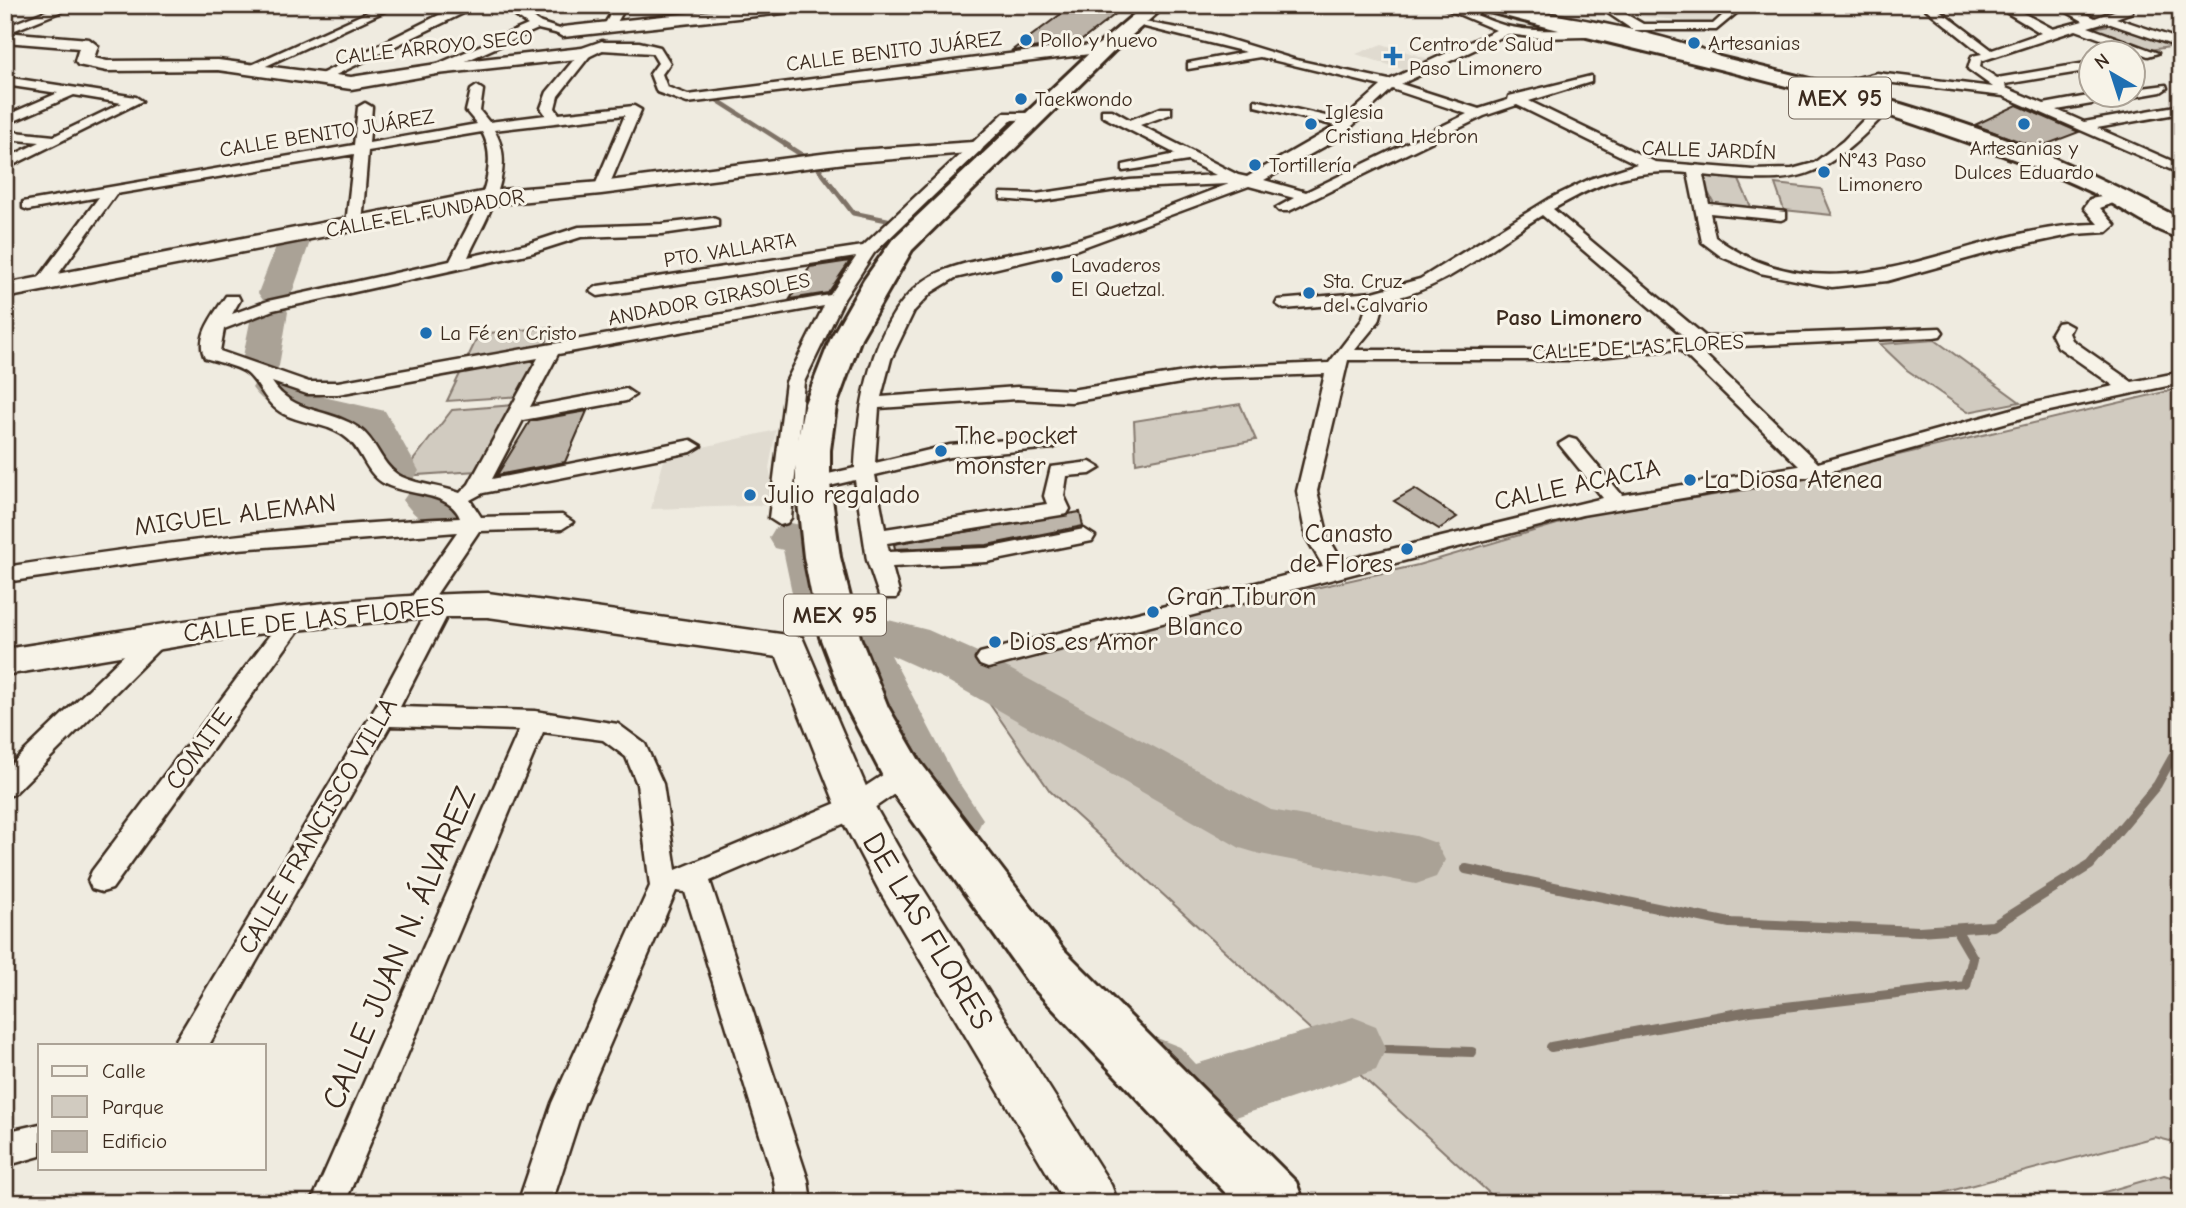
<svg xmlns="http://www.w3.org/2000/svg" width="2186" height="1208" font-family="'Comic Neue',sans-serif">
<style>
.built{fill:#e0dbd0}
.green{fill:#d1cbc0;stroke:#867a6f;stroke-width:2}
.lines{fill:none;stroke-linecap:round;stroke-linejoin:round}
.stream-far3{stroke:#7e7266;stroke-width:4.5}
.stream-far2{stroke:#7e7266;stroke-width:5}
.stream-far1{stroke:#7e7266;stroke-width:9}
.stream{stroke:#7e7266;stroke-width:10}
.river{fill:#aaa296;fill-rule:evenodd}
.building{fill:#bdb5aa;stroke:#3b2a1e;stroke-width:2}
.street-casing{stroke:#3b2a1e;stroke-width:5}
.secondary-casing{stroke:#3b2a1e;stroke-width:5}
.highway-casing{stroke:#3b2a1e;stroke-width:6}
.street{fill:#f7f3e8;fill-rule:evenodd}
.secondary{fill:#f7f3e8;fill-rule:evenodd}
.highway{fill:#f7f3e8;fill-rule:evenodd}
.poi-dot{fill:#1f6fb2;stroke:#f7f3e8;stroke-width:2.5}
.labels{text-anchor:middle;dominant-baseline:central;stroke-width:6;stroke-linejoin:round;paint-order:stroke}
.far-poi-label{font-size:21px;fill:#3b2a1e;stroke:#f7f3e8;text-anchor:start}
.far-street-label{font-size:21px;fill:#3b2a1e;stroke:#f7f3e8}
.far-neighbourhood-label{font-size:23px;font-weight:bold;fill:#3b2a1e;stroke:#f7f3e8}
.shield{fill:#f7f3e8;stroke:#73665b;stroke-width:2}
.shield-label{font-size:24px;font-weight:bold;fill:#3b2a1e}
.poi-label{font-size:26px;fill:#3b2a1e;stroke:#f7f3e8;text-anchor:start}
.street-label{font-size:26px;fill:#3b2a1e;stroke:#f7f3e8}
.near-street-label{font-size:32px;fill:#3b2a1e;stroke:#f7f3e8}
</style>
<rect width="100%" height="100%" fill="#efebe0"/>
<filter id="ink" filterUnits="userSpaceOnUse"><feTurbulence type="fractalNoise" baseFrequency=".0143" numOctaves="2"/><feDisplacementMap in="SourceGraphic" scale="14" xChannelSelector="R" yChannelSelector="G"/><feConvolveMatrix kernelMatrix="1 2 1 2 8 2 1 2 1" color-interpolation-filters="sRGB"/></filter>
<g filter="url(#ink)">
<g class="built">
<path d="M1615,5H1728L1721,21L1716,24L1638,16Z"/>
<path d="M1382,44L1429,59L1404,70L1356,54Z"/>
<path d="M776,430L769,468L776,505L651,509L665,456Z"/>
</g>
<g class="green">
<path d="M2114,24L2177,46L2149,50L2088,29Z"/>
<path d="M1699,176L1739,180L1752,209L1716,207Z"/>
<path d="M1775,184L1821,189L1832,215L1784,210Z"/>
<path d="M553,327L523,396L447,401L479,334Z"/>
<path d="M1935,340L2020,402L1968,412L1907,370L1880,344Z"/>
<path d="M2181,388V1144L2155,1137L1905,1203H1500L1050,791L964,667L1418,565L1591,514L1759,488Z"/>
<path d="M1240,404L1256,440L1136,463L1134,421Z"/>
<path d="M515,405L477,471L401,476L452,410Z"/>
<path d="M2164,1175L2181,1180V1203H2066Z"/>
</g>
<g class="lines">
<path class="stream-far3" d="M717,100L789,146"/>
<g class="stream-far2">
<path d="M786,145L805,157"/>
<path d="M819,169L853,213L887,220"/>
</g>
<path class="stream-far1" d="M2105,847L2157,785L2181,742"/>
<g class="stream">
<path d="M1466,869L1730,923L1919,931L1993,926L2090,865L2107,845"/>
<path d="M1551,1047L1750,1011L1966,986L1973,958L1956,929"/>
<path d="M1353,1048L1472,1052"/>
</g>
<g class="river">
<path d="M295,229L307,232L311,239L292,293L287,300L277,303L283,304L288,312L279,366L273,374L260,377L247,374L241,366L252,312L257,304L268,302L263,300L258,293L279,239L283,232Z"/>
<path d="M271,376L315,395L385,411L419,471L413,480L398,484L383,480L355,427C322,416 274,420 252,388L257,380Z"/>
<path d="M425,486C445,492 467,504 479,522L473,532C446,539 418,523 403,500L410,490Z"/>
<path d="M791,523L819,529L825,539L842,602L835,614L818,618L801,614L794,602L783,550L775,548L769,538L775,528Z"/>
<path d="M853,611L928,630L982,654L1271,810L1416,836L1436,843L1445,860L1436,877L1416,884L1260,854L1240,848L946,680L891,655L955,777L983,819L975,835L955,842L935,835L909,793L829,628L836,616Z"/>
<path d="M1353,1017L1376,1026L1386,1048L1376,1070L1185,1134C1154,1122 1137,1101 1124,1070L1134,1047L1157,1038L1180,1047L1196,1064Z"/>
</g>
</g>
<g class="building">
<path d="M1101,5H1127L1081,41L1011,51L1065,11Z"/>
<path d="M2017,105L2079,132L2037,148L1975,125Z"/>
<path d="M850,261L828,293L790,299L810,267Z"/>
<path d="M587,411L565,462L497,475L530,421Z"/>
<path d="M1415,489L1457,517L1439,529L1394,501Z"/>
<path d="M1080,512L1083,526L987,545L895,549L894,544Z"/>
</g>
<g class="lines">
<defs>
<g id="street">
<path d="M61,5H77L5,34V27Z"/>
<path d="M383,5H398L255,71L245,68Z"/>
<path d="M464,5H480L319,83L309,80L439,15Z"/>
<path d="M500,5H513L541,23L569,32L563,35L538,29L441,72H433V66L528,25Z"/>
<path d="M616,5H627L613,29H605L603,27Z"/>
<path d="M1437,5C1464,5 1485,22 1511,27C1535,32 1559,30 1583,29L1589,33L1583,37L1539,38L1508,34L1401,84L1479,109L1508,100L1509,96L1591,76V82L1529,101L1655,162L1753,170L1792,169L1814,163L1843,141L1877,106H1887V112C1818,183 1800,185 1703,175L1709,204L1786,212V218L1781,220L1710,213L1715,237C1839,329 1967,224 2098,224L2084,208L2090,199L2124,193V199L2100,208L2115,225L2107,232L2075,234L1995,251L1887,281L1832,287L1760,273L1722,257L1702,242L1688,173C1633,168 1601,182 1553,209L1706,337L1940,328L1943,332L1940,336L1934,337L1698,348L1818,463L2030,404L2114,386L2058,347L2051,333L2057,323L2063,322L2072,327L2069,333L2072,340L2132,382L2181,372V383L2040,413L1814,476L1582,515L988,668L980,665L976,659L980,653L1323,566L1306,537L1297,491L1325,374L1210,378L1071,402L1017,399L879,408L875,463L950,445L1053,436L1063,442L1053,448L950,457L875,475L885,529L1047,504L1044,496L1051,467L1090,462L1100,468L1090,474L1067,476L1064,496L1070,509L1067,514L887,543L889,552L987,548L1084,529L1095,536L1092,541L987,562L892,567L899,593L896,598H880L867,560L855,480L813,490L803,484L806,479L855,468C858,404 874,296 945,270C982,256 1025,253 1064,243C1120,229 1175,203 1229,184L1130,188L1036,202L1001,199V193L1036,194L1130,180L1216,175L1188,161L1123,171V165L1176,154L1102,116V110H1112L1130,120L1161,108H1171V114L1140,125L1238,175L1247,177L1336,126L1255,106V100L1343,120L1381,86L1260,57L1188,69V63L1246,52L1133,24V20L1211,34L1296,60L1389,80L1496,30ZM1392,89L1467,114L1306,192L1264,180L1338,139ZM1517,105L1637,164L1590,179L1549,199L1420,279L1373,292L1278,300L1276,304L1284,309L1368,302L1362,320L1329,363L1210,368L1071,390L1017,387L881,397L891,359L914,311L932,292L955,278L1078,249L1249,186L1294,198L1276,208L1279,211H1289L1484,116ZM1542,215L1686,338L1569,350H1355L1379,321L1385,300C1447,290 1491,246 1542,215ZM1679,349L1799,466L1622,495L1576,440L1569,438L1559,444L1603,498L1342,561L1328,537L1317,491L1348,360H1569Z"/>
<path d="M1596,5H1610L1643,24H1713L1734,5H1746L1716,30H1633Z"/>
<path d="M1921,5H1933L1992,50L2041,33L1994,5H2008L2053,29L2083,21L2055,5H2069L2095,18L2122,8L2121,5H2132V12L2116,18L2181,40V48L2105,22L2088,27L2158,53L2148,56L2076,30L1981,61L1980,67L1997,78L2092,62V70L2005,84L2006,88L2044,104L2099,94H2134V89L2166,85L2167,88L2161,92L2057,110L2084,122L2181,105V113L2097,128L2181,165V174L2003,96L1877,81L1813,95V89L1877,73L1993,87L1968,69L1972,56L1982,54Z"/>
<path d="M1516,10C1555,12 1707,41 1732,65L1722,68L1693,54L1548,18L1512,15L1510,13Z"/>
<path d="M639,42L660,47L670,63L662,74L667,87L688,95L1047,49L1106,44L1112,48L1106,52L687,103L657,92L650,74L658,63L652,53L602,50L596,46L602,42Z"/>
<path d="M586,49L592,53L558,96L555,108L559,114L634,106L641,110L608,188L601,192L594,188L625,115L494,130C519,170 485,219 468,257L527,244L579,227L662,224L713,218L718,220V226L662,234L581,237L531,253L273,310L224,329L220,351L309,382H338L830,295L856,257L598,296L590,291L598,286L863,246L1004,113H1042V119L1012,120L874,253L844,299L804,382L791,518L787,523L780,525L769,518L786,382L824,306L558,354L530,407L626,389L635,395L626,401L523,420L492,479L691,440L701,446L691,452L483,493L470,500L481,517L562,515L573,522L562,529L479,531L425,611H409L406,605L457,532L238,549L5,582V567C156,544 307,524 460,518C450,491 407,496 385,484C366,474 363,452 348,439C330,423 305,425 284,414C266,405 262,388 249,375C240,366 217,362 205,358C194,337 215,313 226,296H238L240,300L232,314L268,301L450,261C468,224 504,172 482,132L368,151L362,224L354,229L346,224L354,154L116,194L49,287L43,288L35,283L99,197L28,210L23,208V202L354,145L358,107L365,103L372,107L369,143L477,124L466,111L471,90L477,86L483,90L480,111L489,122L546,115L541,108L547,92L582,50ZM538,358L469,484L460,493C441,486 420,485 402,477C381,467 378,442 360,429C331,408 293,415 272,382L307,394H338Z"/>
<path d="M5,77L136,97L142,101L5,169V159L40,142L5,139V131L54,136L122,103L74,95L5,125V116L58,93L5,85Z"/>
<path d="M442,596L450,598L453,604L400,707L535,711L618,724L645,744L663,784L676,870L846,799L895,767L904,764L913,767L917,774L913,781L864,815L710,881L808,1180L811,1203H777L774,1180L685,892L676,891L584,1104L552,1203H518L552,1103L650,886L637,784L626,757L603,740L543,732L345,1203H311L519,730L390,726L209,1045H173L374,710L434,598Z"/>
<path d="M295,610L303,612L307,618L303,624L112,889L102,892L92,889L88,880L92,871L287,612Z"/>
<path d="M156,630L164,632L168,638L164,644L14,794L5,797V770L148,632Z"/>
<path d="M40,1124V1156L5,1166V1132Z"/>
</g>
<g id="secondary">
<path d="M763,5H819L811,10L563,37L554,32L563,27Z"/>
<path d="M5,32L89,39L98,46L94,58L107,61L218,60L351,77L437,64L582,48L602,41L611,46L586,58L437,74L351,89L218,70L107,71L78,65L75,61L79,48L5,42Z"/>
<path d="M973,142L980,144L983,148L980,152L845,163L601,194L487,205L5,298V284L487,191L601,182L845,151Z"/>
<path d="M488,593L802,637L873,803L910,868L1111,1185L1118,1203H1065L880,892L841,818L777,657L488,617H427L246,635L5,675V649C166,624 325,595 488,593Z"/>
</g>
<g id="highway">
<path d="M1145,5H1166L1113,52L912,250L861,338L836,406L830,450V484L840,557L860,637L888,707L920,762L1063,949L1296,1182L1304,1203H1235L1027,981L888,786L847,708L820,637L804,557L796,484V450L804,406L831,338L864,280L893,239L1099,44Z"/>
<path d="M1477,5H1508C1680,52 1860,81 2027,147C2080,168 2130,193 2181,219V238C2149,230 2121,206 2091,192C2039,167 1984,148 1929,129C1783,78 1628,51 1479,9Z"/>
</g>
</defs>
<use href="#street" class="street-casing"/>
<use href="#secondary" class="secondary-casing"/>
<use href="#highway" class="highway-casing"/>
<use href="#street" class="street"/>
<use href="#secondary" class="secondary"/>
<use href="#highway" class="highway"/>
</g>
</g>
<g class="poi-dot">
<circle cx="1026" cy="40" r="7"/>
<circle cx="1694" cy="43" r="7"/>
<path d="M1389.5 45.5h7v7h7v7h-7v7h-7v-7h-7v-7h7z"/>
<circle cx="1021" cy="99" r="7"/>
<circle cx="1311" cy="124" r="7"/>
<circle cx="2024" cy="124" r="7"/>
<circle cx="1255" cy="165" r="7"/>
<circle cx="1824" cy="172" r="7"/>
<circle cx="1057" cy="277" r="7"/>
<circle cx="1309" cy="293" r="7"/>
<circle cx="426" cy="333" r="7"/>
<circle cx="941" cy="451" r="7"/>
<circle cx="1690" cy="480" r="7"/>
<circle cx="750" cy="495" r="7"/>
<circle cx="1407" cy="549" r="7"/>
<circle cx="1153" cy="612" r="7"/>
<circle cx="995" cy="642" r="7"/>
</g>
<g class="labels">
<g class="far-poi-label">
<text x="1040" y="40">Pollo y huevo</text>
<text x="1708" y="43">Artesanias</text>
<text x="1409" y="44">Centro de Salud<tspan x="1409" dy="24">Paso Limonero</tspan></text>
<text x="1035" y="99">Taekwondo</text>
<text x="1325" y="112">Iglesia<tspan x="1325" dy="24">Cristiana Hebron</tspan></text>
<text x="2024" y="148" text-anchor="middle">Artesanias y<tspan x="2024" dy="24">Dulces Eduardo</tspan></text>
<text x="1838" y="160">N°43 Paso<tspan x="1838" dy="24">Limonero</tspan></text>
<text x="1269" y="165">Tortillería</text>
<text x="1071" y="265">Lavaderos<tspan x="1071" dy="24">El Quetzal.</tspan></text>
<text x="1323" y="281">Sta. Cruz<tspan x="1323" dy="24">del Calvario</tspan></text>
<text x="440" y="333">La Fé en Cristo</text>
</g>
<g class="far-street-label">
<text transform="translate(434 47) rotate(-6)">CALLE ARROYO SECO</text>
<text transform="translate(894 51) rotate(-7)">CALLE BENITO JUÁREZ</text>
<text transform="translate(327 133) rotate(-9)">CALLE BENITO JUÁREZ</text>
<text transform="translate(1709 150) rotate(2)">CALLE JARDÍN</text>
<text transform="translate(425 213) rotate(-10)">CALLE EL FUNDADOR</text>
<text transform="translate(730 250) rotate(-9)">PTO. VALLARTA</text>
<text transform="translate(709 299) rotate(-11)">ANDADOR GIRASOLES</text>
<text transform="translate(1638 347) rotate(-3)">CALLE DE LAS FLORES</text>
</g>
<g class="far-neighbourhood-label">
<text x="1569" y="317">Paso Limonero</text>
</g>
<g class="shield">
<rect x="1789" y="77.5" width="102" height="41" rx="5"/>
<rect x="784" y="594.5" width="102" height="41" rx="5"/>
</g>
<g class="shield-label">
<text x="1840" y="98">MEX 95</text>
<text x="835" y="615">MEX 95</text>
</g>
<g class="poi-label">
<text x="955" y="436">The pocket<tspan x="955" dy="30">monster</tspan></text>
<text x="1704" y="480">La Diosa Atenea</text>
<text x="764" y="495">Julio regalado</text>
<text x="1393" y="534" text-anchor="end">Canasto<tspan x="1393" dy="30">de Flores</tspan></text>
<text x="1167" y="597">Gran Tiburon<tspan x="1167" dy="30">Blanco</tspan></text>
<text x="1009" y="642">Dios es Amor</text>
</g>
<g class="street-label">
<text transform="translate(1577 485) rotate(-12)">CALLE ACACIA</text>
<text transform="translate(235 515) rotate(-7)">MIGUEL ALEMAN</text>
<text transform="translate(314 620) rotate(-6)">CALLE DE LAS FLORES</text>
<text transform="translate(199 749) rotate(-54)">COMITE</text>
<text transform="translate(318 826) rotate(-60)">CALLE FRANCISCO VILLA</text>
</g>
<g class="near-street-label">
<text transform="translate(928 931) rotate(59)">DE LAS FLORES</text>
<text transform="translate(399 948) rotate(-67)">CALLE JUAN N. ÁLVAREZ</text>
</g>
</g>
<rect width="2186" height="1208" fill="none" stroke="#f7f3e8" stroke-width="28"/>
<rect x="14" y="14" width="2158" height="1180" fill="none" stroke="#3b2a1e" stroke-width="2.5" filter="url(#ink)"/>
<rect x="38" y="1044" width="228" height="126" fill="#f7f3e8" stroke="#aca397" stroke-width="2"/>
<rect x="52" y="1066" width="35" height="10" fill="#f7f3e8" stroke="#aca397" stroke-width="2"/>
<text x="102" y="1078" font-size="21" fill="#3b2a1e">Calle</text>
<rect x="52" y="1096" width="35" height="21" fill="#d1cbc0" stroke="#aca397" stroke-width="2"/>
<text x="102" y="1114" font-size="21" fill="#3b2a1e">Parque</text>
<rect x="52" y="1131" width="35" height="21" fill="#bdb5aa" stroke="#aca397" stroke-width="2"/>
<text x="102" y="1148" font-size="21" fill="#3b2a1e">Edificio</text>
<g transform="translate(2112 74) rotate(321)"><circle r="33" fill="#f7f3e8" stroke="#aca397" stroke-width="2"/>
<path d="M0-5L12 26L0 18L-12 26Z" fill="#1f6fb2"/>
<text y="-10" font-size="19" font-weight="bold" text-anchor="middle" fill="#3b2a1e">N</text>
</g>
</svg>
